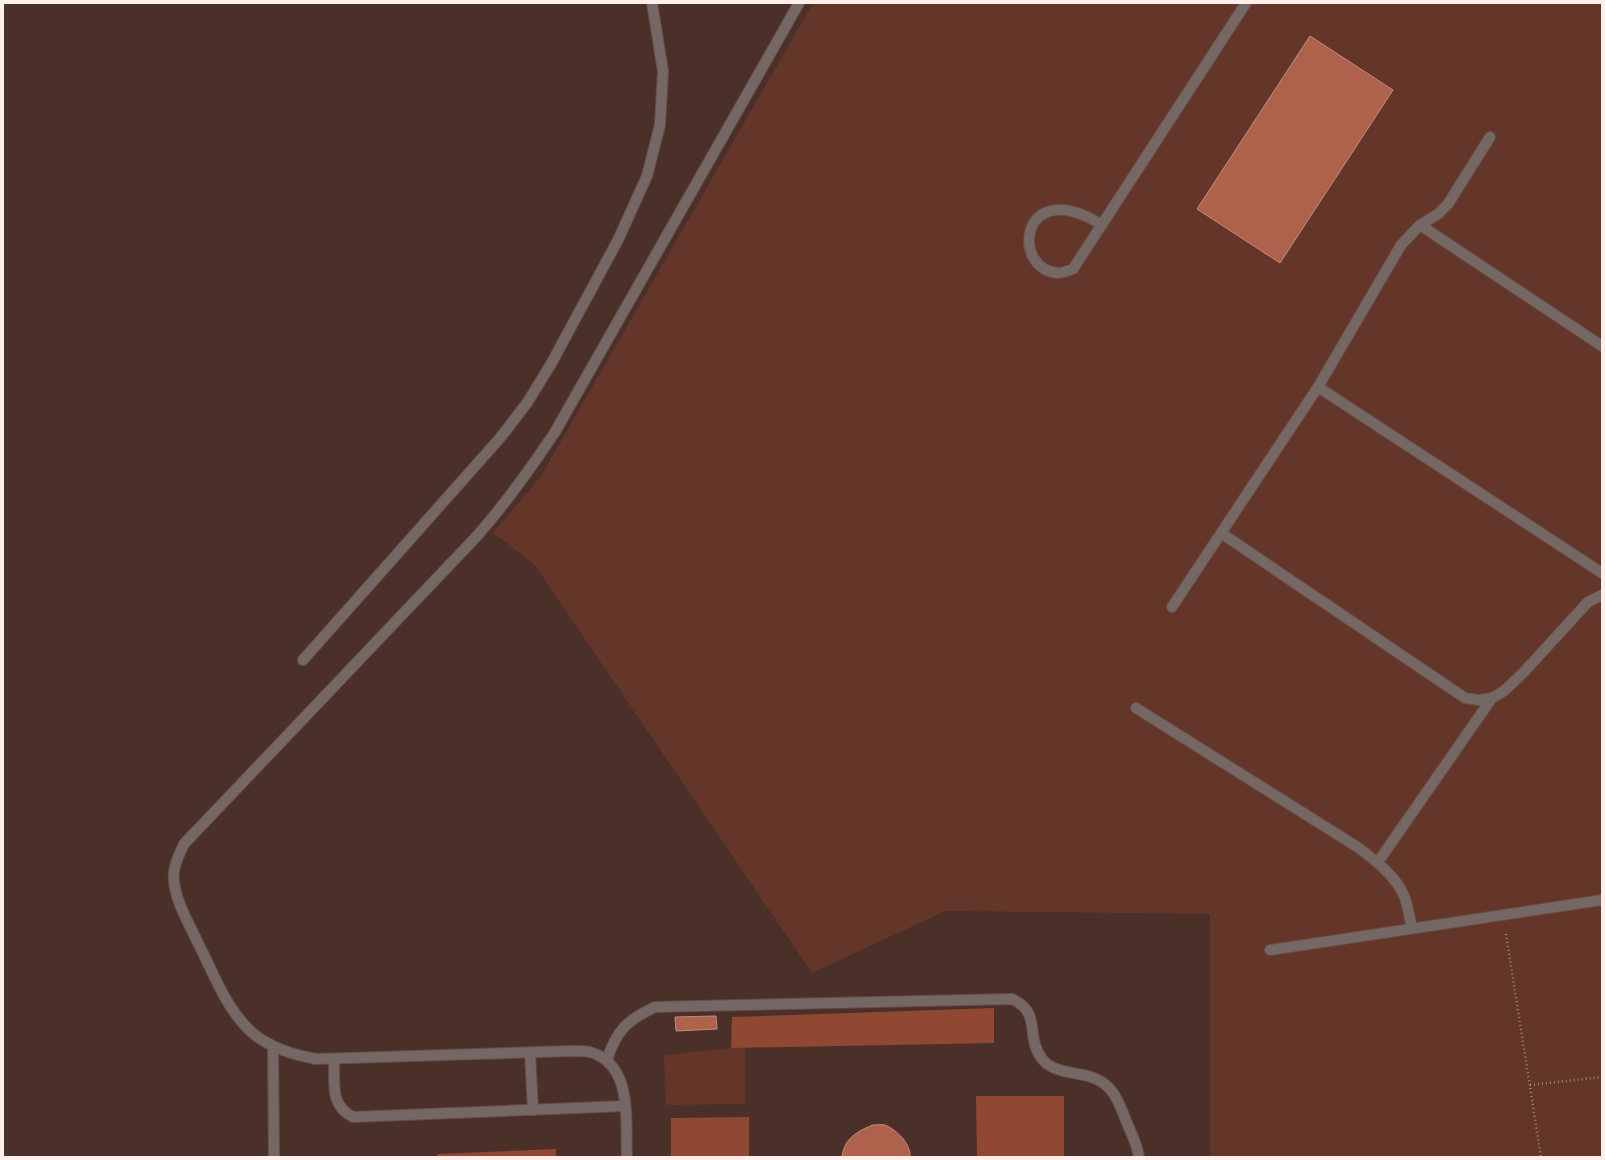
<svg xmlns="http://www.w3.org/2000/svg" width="1605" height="1160" font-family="'Zilla Slab',serif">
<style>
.green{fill:#643629}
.water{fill:#ae624c;stroke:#c68c7b}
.building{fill:#914833}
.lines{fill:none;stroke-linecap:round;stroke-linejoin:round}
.lane-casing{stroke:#674e48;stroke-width:12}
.path{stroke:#9d8781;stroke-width:2.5;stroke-dasharray:1 3;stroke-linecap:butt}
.lane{stroke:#756864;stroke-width:10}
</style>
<rect width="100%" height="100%" fill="#4a3029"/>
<g class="green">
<path d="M813,3H1602V1157H1210V914L945,911L812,973L534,564L493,533L541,476Z"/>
<path d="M731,1048H745V1104L666,1105L664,1055Z"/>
</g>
<g class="water">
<path d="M1310,36L1393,90L1280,263L1197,209Z"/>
<path d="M716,1016L717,1029L676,1031L675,1017Z"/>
<path d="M873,1125C877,1125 882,1124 885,1125C897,1130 911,1144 910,1157H842C844,1139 857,1131 873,1125Z"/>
</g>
<g class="building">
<path d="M994,1008V1043L731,1048L732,1017Z"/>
<path d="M976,1096H1064V1157H977Z"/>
<path d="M749,1117V1157H671V1118Z"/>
<path d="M556,1149V1157H438L437,1154Z"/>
</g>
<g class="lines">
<defs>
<g id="lane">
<path d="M1102,225C1096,222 1090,217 1083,215C1018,189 1014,271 1059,273C1063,273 1069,270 1073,269L1246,3"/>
<path d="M1420,225L1602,346"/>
<path d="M1318,387L1602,573"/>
<path d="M1221,533L1465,698L1479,700L1492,698L1504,691L1523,673L1588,602L1602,595"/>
<path d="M1172,607L1318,387L1401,245L1420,225L1438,214L1448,204L1490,137"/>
<path d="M303,660L500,438L527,403L551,364L618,240L647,176L660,125L663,71L652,3"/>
<path d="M1136,708L1359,848C1376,861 1397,877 1405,898C1408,908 1410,919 1412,928"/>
<path d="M1378,862L1492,698"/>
<path d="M1270,950L1602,900"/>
<path d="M273,1047L274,1157"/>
<path d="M530,1053L533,1110"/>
<path d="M334,1059C335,1082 329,1105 353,1117L625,1106"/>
<path d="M607,1060C616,1031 627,1020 655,1007L1012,999C1043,1013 1024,1037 1043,1060C1054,1073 1076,1072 1091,1077C1114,1084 1119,1103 1127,1123C1132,1135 1137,1144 1139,1157"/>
<path d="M627,1157C625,1121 634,1065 590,1052C584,1051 577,1051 571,1051L316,1059C294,1055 273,1049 255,1035C227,1012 214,974 198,943C189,923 176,903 174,881C172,868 179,855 184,844L477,536C506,503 531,468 555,432L799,3"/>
</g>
</defs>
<use href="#lane" class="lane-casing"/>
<g class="path">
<path d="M1506,934L1541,1157"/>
<path d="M1530,1085L1602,1077"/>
</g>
<use href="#lane" class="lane"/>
</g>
<rect width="1605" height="1160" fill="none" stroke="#ffeee9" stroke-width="8"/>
</svg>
